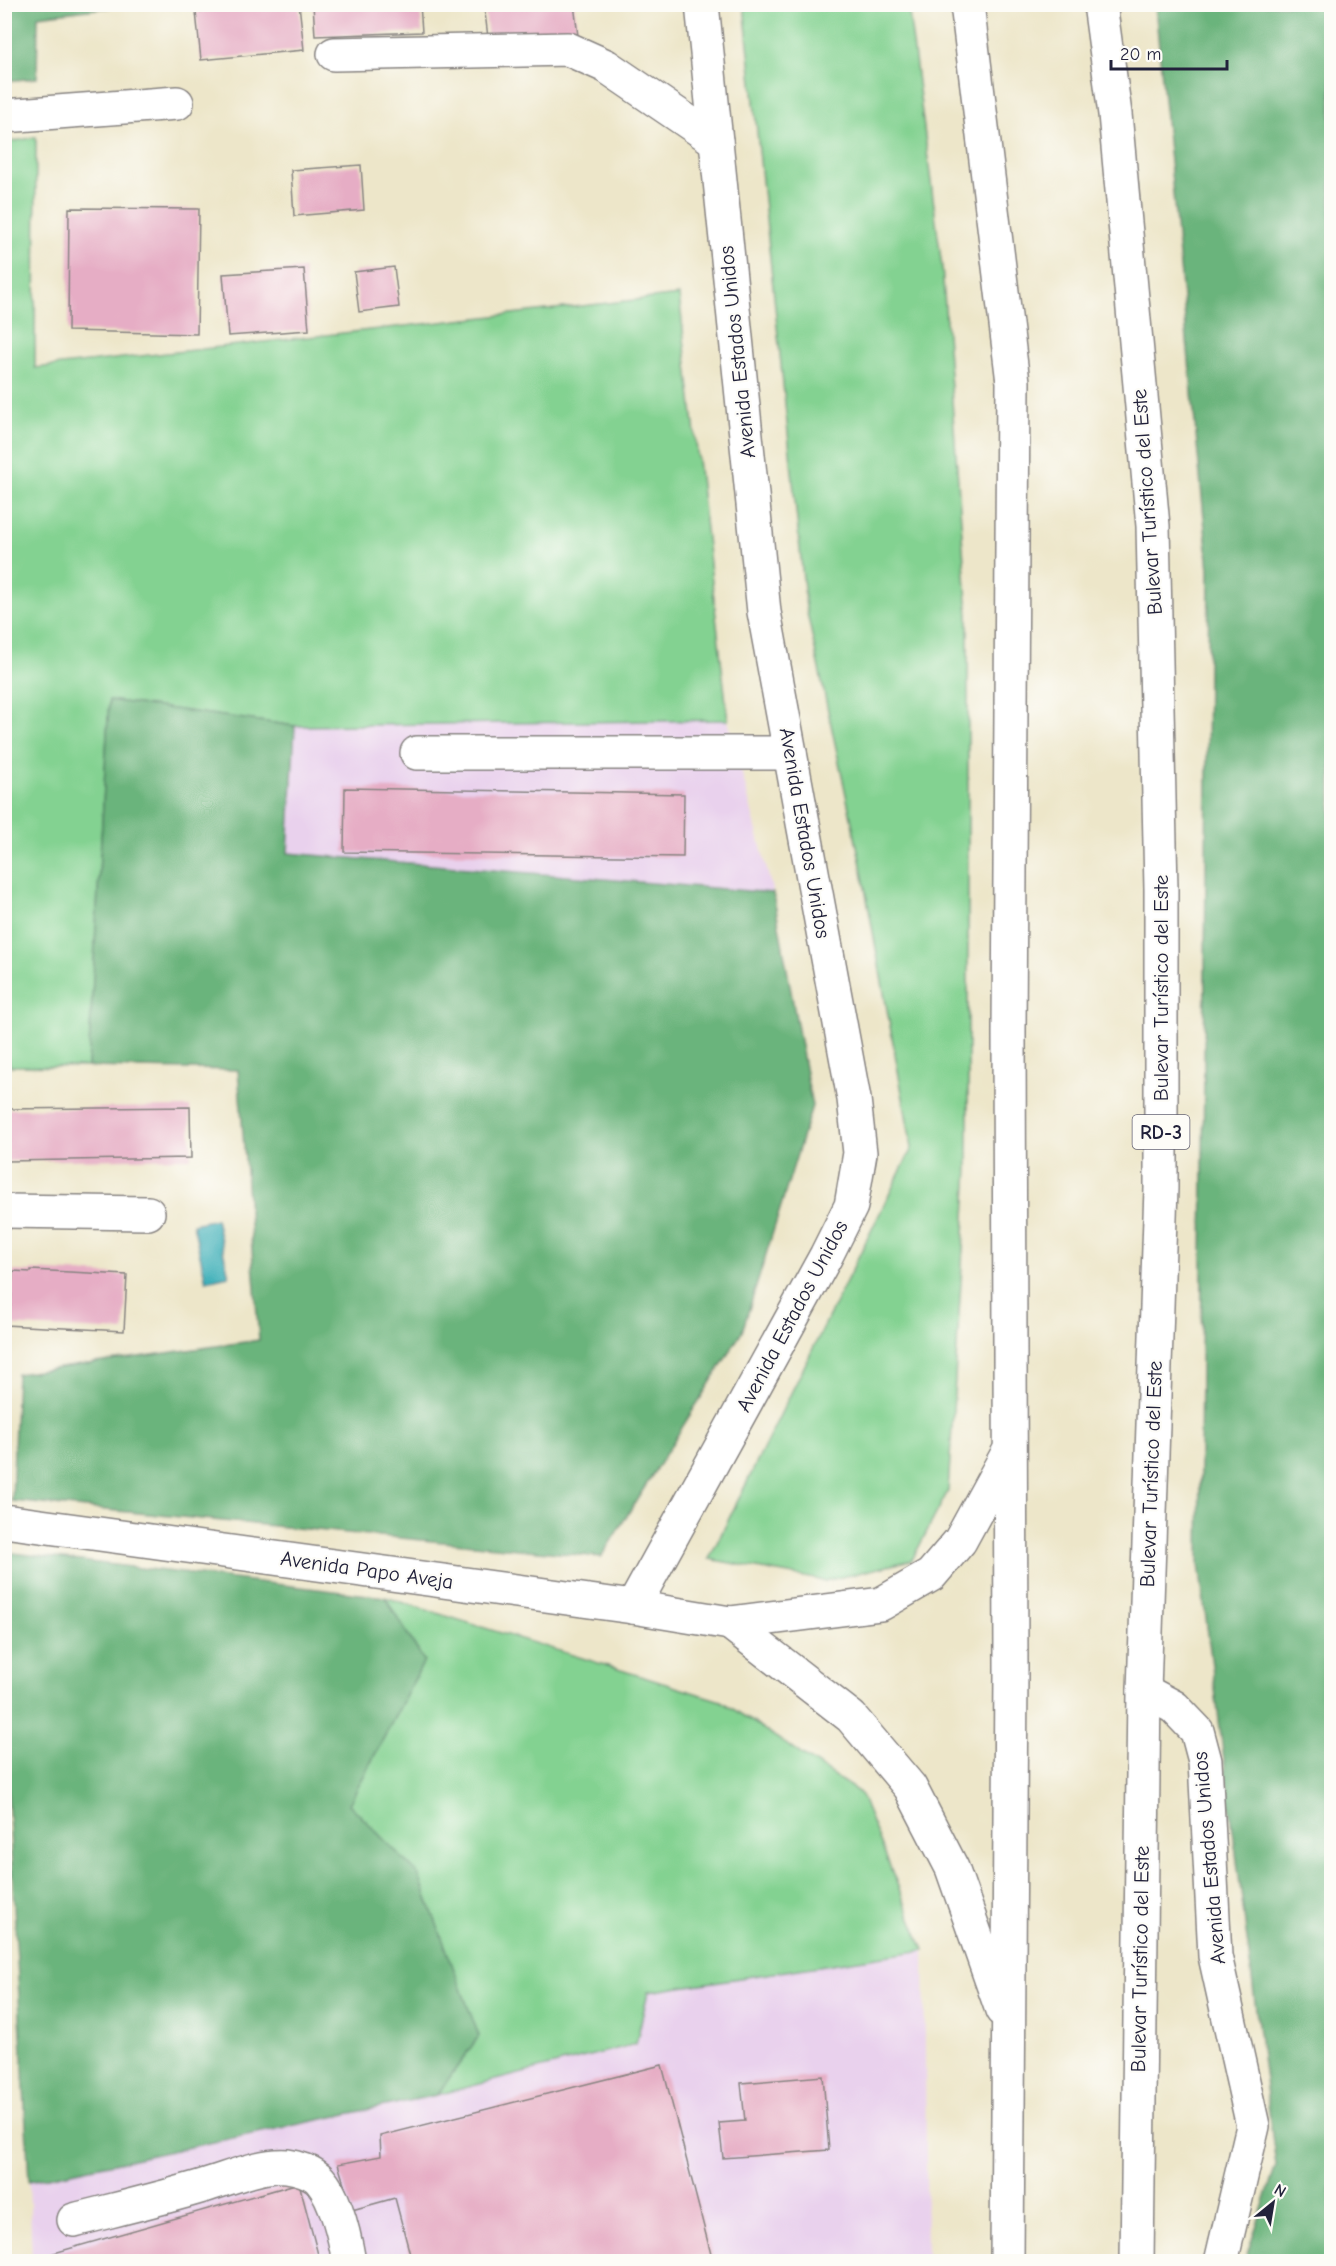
<svg xmlns="http://www.w3.org/2000/svg" width="1336" height="2266" font-family="'Comic Neue',sans-serif">
<style>
.built{fill:#e9d1ed}
.green{fill:#83d291;stroke:#527a66;stroke-width:1.5}
.forest{fill:#6ab47b;stroke:#466b5b;stroke-width:1.5}
.water{fill:#40b0b9;stroke:#31697a;stroke-width:1.5}
.building{fill:#e6adc5}
.lines{fill:none;stroke-linecap:round;stroke-linejoin:round}
.minor-casing{stroke:#888482;stroke-width:36}
.highway-casing{stroke:#888482;stroke-width:36}
.minor{stroke:#fff;stroke-width:33}
.highway{stroke:#fff;stroke-width:33}
.labels{text-anchor:middle;dominant-baseline:central;stroke-width:4.5;stroke-linejoin:round;paint-order:stroke}
.shield{fill:#fdfcf7;stroke:#646373;stroke-width:1.5}
.shield-label{font-size:20px;font-weight:bold;fill:#22223b}
.street-label{font-size:21px;fill:#22223b;stroke:#fdfcf7}
</style>
<rect width="100%" height="100%" fill="#fdfcf7"/>
<filter id="ink" filterUnits="userSpaceOnUse"><feTurbulence type="fractalNoise" baseFrequency=".0167" numOctaves="2"/><feDisplacementMap in="SourceGraphic" scale="12" xChannelSelector="R" yChannelSelector="G"/><feConvolveMatrix kernelMatrix="1 2 1 2 8 2 1 2 1" color-interpolation-filters="sRGB"/></filter>
<filter id="wash" filterUnits="userSpaceOnUse"><feTurbulence type="fractalNoise" baseFrequency=".008" numOctaves="4" result="noise"/><feDisplacementMap in="SourceGraphic" scale="24" xChannelSelector="R" yChannelSelector="G"/><feGaussianBlur stdDeviation="1.35" result="paint"/><feColorMatrix in="noise" values="0 0 0 0 0 0 0 0 0 0 0 0 0 0 0 0 0 1.4 0 .05"/><feComposite in="paint" operator="in"/></filter>
<g filter="url(#wash)">
<rect width="100%" height="100%" fill="#ede6c9"/>
<g class="built">
<path d="M728,720L773,893L288,853L295,726Z"/>
<path d="M924,1950L927,2261H32L29,2181L437,2095L635,2045L648,1992Z"/>
</g>
<g class="green">
<path d="M744,5H908L942,267L968,615V1169L948,1491L912,1560L825,1581L709,1559L912,1148L860,860L806,608Z"/>
<path d="M36,137L35,368L679,295L728,720L295,726L109,700L88,1067L10,1066L5,1048L4,143Z"/>
<path d="M385,1597L721,1701L860,1793L924,1950L648,1992L636,2044L437,2095L479,2036L349,1804L424,1661Z"/>
</g>
<g class="forest">
<path d="M4,5L5,4L129,5L38,16L37,78L5,81Z"/>
<path d="M1155,5H1331V2261H1245L1276,2166L1199,1564L1209,570Z"/>
<path d="M109,700L295,726L288,853L773,893L812,1106L742,1332L601,1557L12,1501L17,1374L259,1340L238,1070L88,1067Z"/>
<path d="M5,1552L385,1597L424,1661L349,1804L418,1874L479,2036L437,2095L29,2181L5,1739Z"/>
</g>
<path class="water" d="M216,1219L229,1276L206,1281L193,1224Z"/>
<g id="blocks">
<g class="building">
<path d="M271,4H299L304,50L201,60L196,12Z"/>
<path d="M313,4H420L422,32L315,36Z"/>
<path d="M484,4H574L578,36L489,46Z"/>
<path d="M361,165L364,210L294,216L291,170Z"/>
<path d="M69,208L199,209L197,334L68,331Z"/>
<path d="M394,267L399,307L359,312L354,272Z"/>
<path d="M304,269L309,330L228,336L223,274Z"/>
<path d="M345,788L684,794L683,857L344,852Z"/>
<path d="M190,1107L191,1158L7,1161L6,1109Z"/>
<path d="M31,1270L127,1275L124,1331L4,1325V1304L11,1305L13,1271L31,1272Z"/>
<path d="M662,2065L713,2262H412L395,2198L352,2210L338,2164L381,2156L380,2136Z"/>
<path d="M823,2076L829,2150L723,2158L719,2123L745,2121L741,2083Z"/>
<path d="M299,2183L320,2262H48L47,2255Z"/>
</g>
</g>
</g>
<g filter="url(#ink)">
<use href="#blocks" fill-opacity="0" stroke="#888482" stroke-width="1.5"/>
<g class="lines">
<defs>
<g id="minor">
<path d="M334,54L568,49L606,66L716,141"/>
<path d="M4,116L177,103"/>
<path d="M417,753H790"/>
<path d="M4,1211L148,1213"/>
<path d="M4,1521L633,1607L730,1623"/>
<path d="M633,1607L826,1256L851,1206L860,1153L854,1099L764,612L702,4"/>
<path d="M1144,1691L1174,1707L1197,1731L1205,1761L1215,1956L1253,2126L1221,2262"/>
<path d="M74,2220C117,2209 160,2199 203,2186C228,2179 260,2164 287,2166C297,2167 313,2172 320,2180C336,2198 345,2238 349,2262"/>
</g>
<g id="highway">
<path d="M967,4L1013,382L1009,1033L1011,1669L1007,2262"/>
<path d="M1100,4L1115,114L1153,526L1161,889V1188L1144,1691L1137,2262"/>
<path d="M730,1623L851,1717L910,1787L952,1868L1002,2010"/>
<path d="M730,1623L881,1604L931,1575L960,1541L1008,1453"/>
</g>
</defs>
<use href="#minor" class="minor-casing"/>
<use href="#highway" class="highway-casing"/>
<use href="#minor" class="minor"/>
<use href="#highway" class="highway"/>
</g>
</g>
<g class="labels">
<rect class="shield" x="1132.5" y="1115" width="57" height="34" rx="4.5"/>
<g class="shield-label">
<text x="1161" y="1132">RD-3</text>
</g>
<g class="street-label">
<text transform="translate(737 352) rotate(-96)">Avenida Estados Unidos</text>
<text transform="translate(1147 502) rotate(-94)">Bulevar Turístico del Este</text>
<text transform="translate(805 833) rotate(80)">Avenida Estados Unidos</text>
<text transform="translate(1161 988) rotate(-90)">Bulevar Turístico del Este</text>
<text transform="translate(792 1316) rotate(-62)">Avenida Estados Unidos</text>
<text transform="translate(1151 1474) rotate(-88)">Bulevar Turístico del Este</text>
<text transform="translate(367 1570) rotate(8)">Avenida Papo Aveja</text>
<text transform="translate(1209 1858) rotate(-95)">Avenida Estados Unidos</text>
<text transform="translate(1140 1959) rotate(-89)">Bulevar Turístico del Este</text>
</g>
</g>
<rect width="1336" height="2266" fill="none" stroke="#fdfcf7" stroke-width="24"/>
<g transform="translate(1273 2203) rotate(30)" stroke="#fdfcf7" stroke-width="4.5" paint-order="stroke">
<path d="M0-4.5L10 22L0 15L-10 22Z" fill="#22223b"/>
<text y="-9" font-size="16" font-weight="bold" text-anchor="middle" fill="#22223b">N</text>
</g>
<path d="M1111 60v9h116v-9" fill="none" stroke="#22223b" stroke-width="3"/>
<text x="1120" y="60" font-size="18" fill="#22223b" stroke="#fdfcf7" stroke-width="4.5" paint-order="stroke">20 m</text>
</svg>
